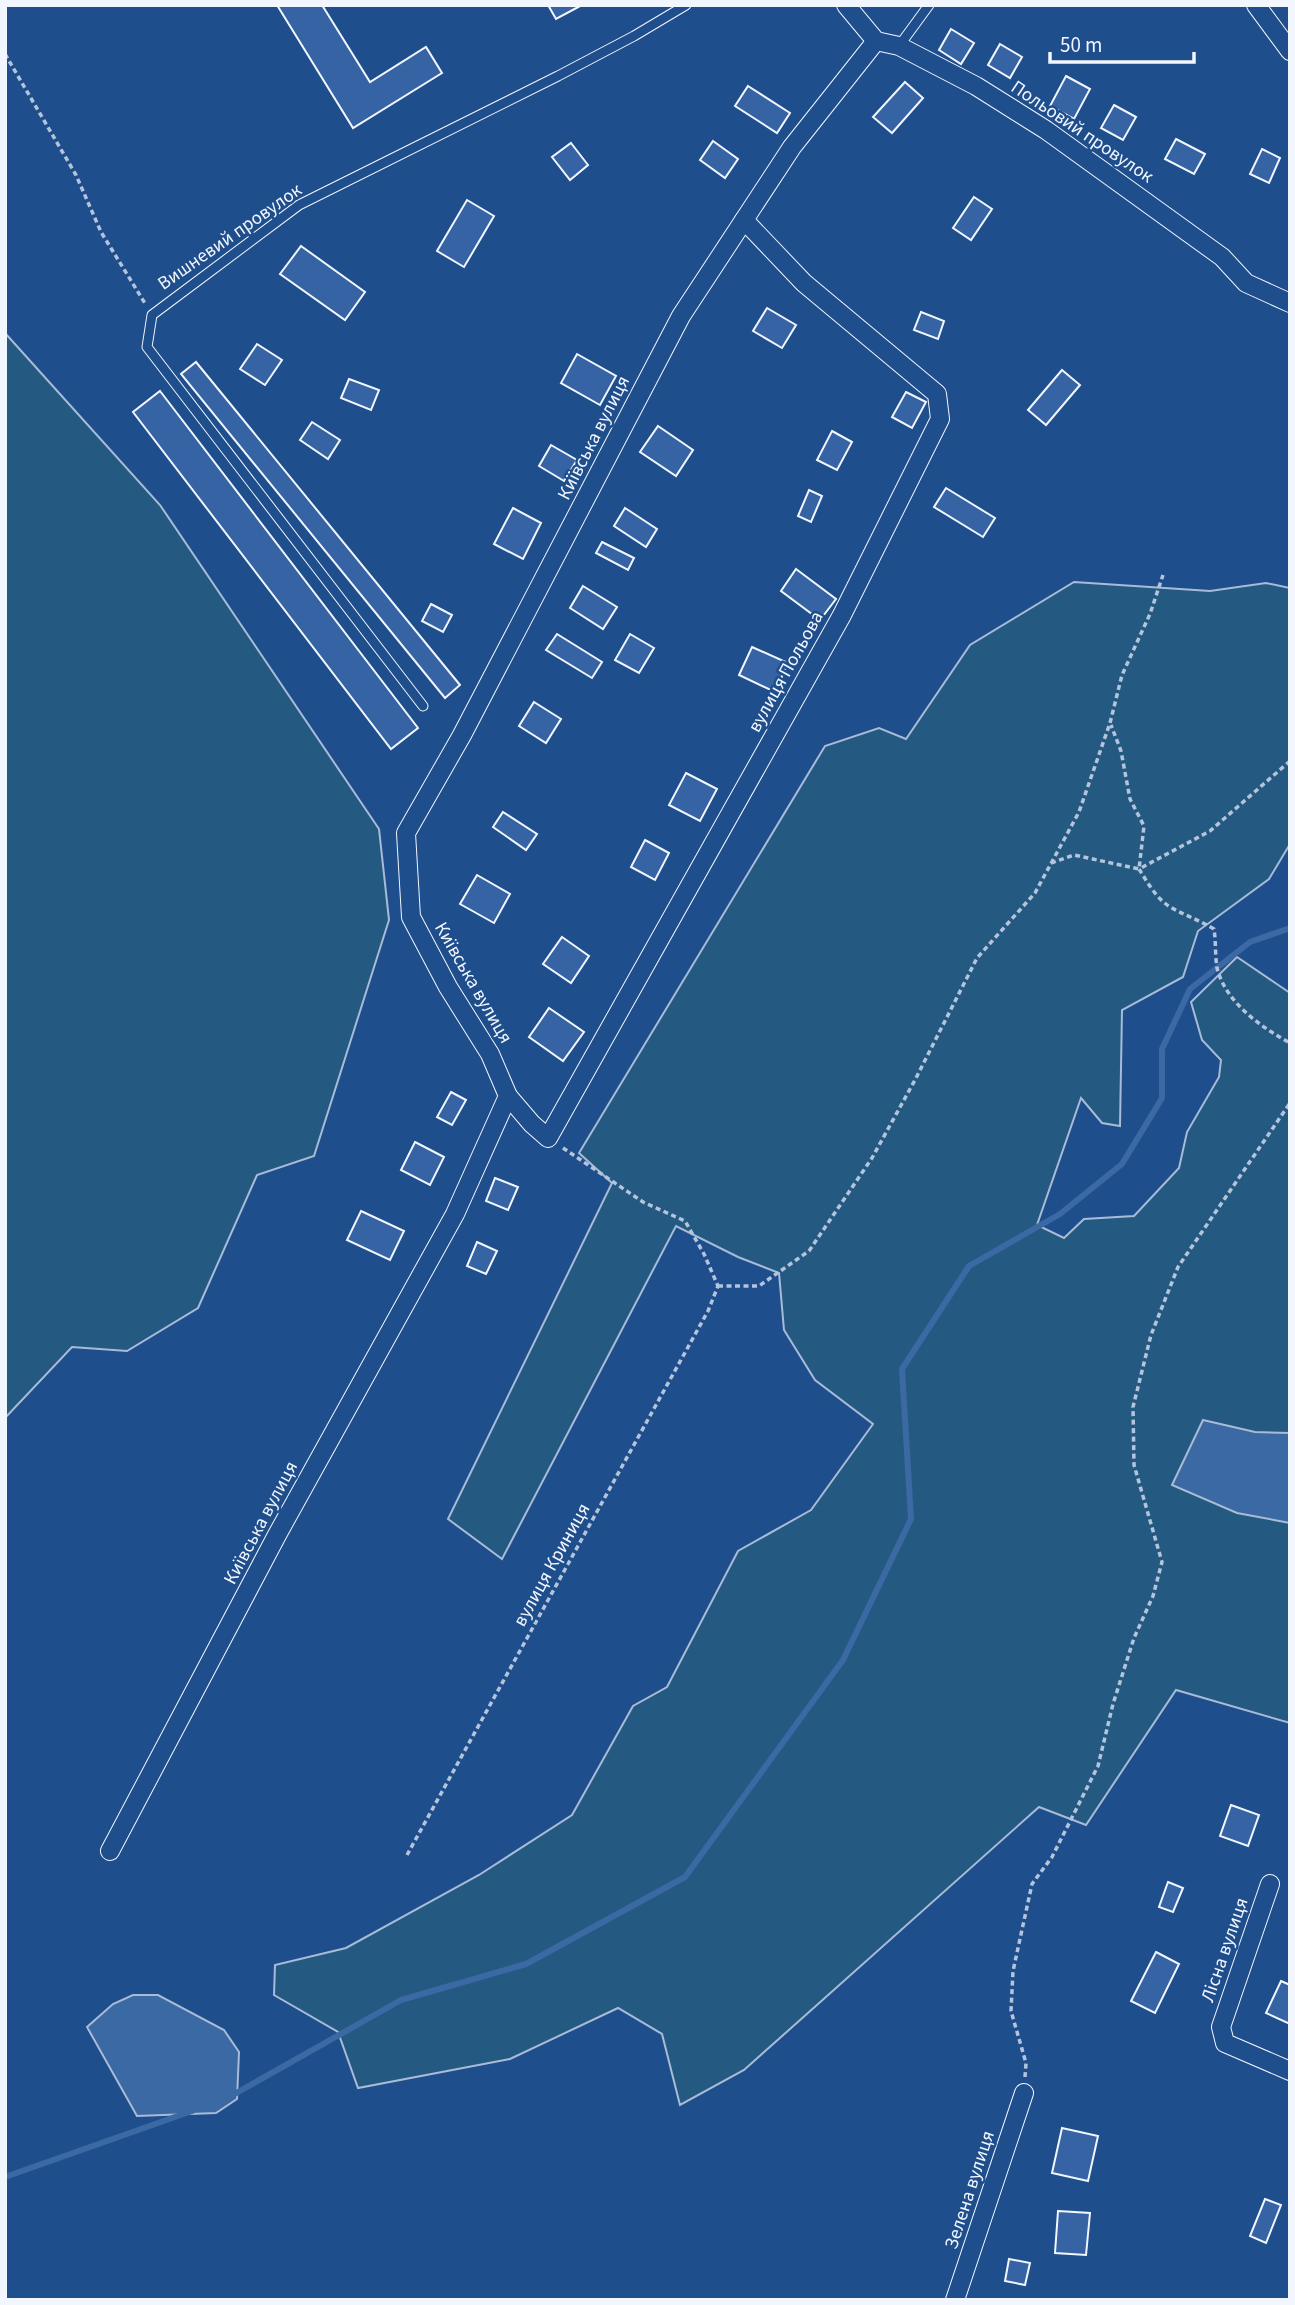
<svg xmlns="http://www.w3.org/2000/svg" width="1295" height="2305" font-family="'Source Sans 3',sans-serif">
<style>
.green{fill:#245a82;stroke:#a8bbd7;stroke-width:2}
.water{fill:#3b69a3;stroke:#a8bbd7;stroke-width:2}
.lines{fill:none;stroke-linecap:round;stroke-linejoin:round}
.stream{stroke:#3b69a3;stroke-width:6}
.building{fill:#3563a3;stroke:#f2f6ff;stroke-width:2}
.lane-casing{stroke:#f2f6ff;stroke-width:11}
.street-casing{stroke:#f2f6ff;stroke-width:20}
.path{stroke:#b3c4dc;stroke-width:3.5;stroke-dasharray:5 3.5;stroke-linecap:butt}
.lane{stroke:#1f4e8c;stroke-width:9}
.street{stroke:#1f4e8c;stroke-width:18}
.labels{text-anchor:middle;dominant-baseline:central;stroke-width:5;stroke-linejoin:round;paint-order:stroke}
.street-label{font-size:19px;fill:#f2f6ff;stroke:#1f4e8c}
</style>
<rect width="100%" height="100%" fill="#1f4e8c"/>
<g class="green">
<path d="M5,333L160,505L379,829L389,920L314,1156L257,1175L198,1308L127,1351L72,1347L5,1418Z"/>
<path d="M1074,582L1210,591L1266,583L1290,588V844L1269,879L1198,931L1183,977L1122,1010L1120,1126L1102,1123L1081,1098L1037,1225L1064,1238L1084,1219L1134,1216L1179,1168L1187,1132L1219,1077L1221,1060L1202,1040L1191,1002L1237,957L1290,993V1723L1176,1690L1086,1825L1039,1807L744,2070L680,2105L662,2034L618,2008L510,2059L358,2088L338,2032L274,1995L275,1965L346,1948L479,1875L572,1815L633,1706L667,1687L738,1551L811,1510L873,1424L815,1380L784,1330L779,1273L738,1257L676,1226L502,1559L448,1519L612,1183L579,1153L825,746L879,728L906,739L970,645Z"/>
</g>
<g class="water">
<path d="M1203,1420L1255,1432L1290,1433V1523L1237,1513L1172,1485Z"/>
<path d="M133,1995H158L224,2030L239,2052L237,2099L216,2113L137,2116L87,2027L113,2004Z"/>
</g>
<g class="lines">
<g class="stream">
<path d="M231,2096L401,2000L526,1964L685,1877L843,1660L911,1519L902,1369L969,1266L1060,1214L1122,1164L1162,1098V1049L1190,989L1250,942L1290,928"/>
<path d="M5,2177L192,2111"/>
</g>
</g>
<g class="building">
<path d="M277,5H322L370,82L426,47L442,73L353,128Z"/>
<path d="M548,5H582L556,19Z"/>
<path d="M951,29L974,43L961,64L939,50Z"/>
<path d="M1000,44L1022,57L1010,78L988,65Z"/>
<path d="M1066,76L1090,89L1074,119L1050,106Z"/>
<path d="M905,82L923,98L892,133L873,117Z"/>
<path d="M748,86L790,113L777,133L735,106Z"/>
<path d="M1114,105L1136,117L1123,140L1101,128Z"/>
<path d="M1176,139L1205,154L1194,174L1165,159Z"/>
<path d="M713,141L738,159L725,178L700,160Z"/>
<path d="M571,143L588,165L570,180L552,157Z"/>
<path d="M1262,149L1280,158L1269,183L1250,174Z"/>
<path d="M974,197L992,209L971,240L953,228Z"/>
<path d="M467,200L494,216L464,267L437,251Z"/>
<path d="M301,246L365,292L345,320L280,274Z"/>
<path d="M767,308L796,325L782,348L753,331Z"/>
<path d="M921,312L944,321L938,339L914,330Z"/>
<path d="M257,344L282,360L265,385L240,369Z"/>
<path d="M577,354L616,376L600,405L561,383Z"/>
<path d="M196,362L460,685L445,698L181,374Z"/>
<path d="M1062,370L1080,385L1046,425L1028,410Z"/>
<path d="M349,379L379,390L371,410L341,398Z"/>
<path d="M160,391L418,728L391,749L133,412Z"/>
<path d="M906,392L926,402L912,428L892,417Z"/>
<path d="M312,422L340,440L328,459L300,440Z"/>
<path d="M658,426L693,450L676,476L640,452Z"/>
<path d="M832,431L852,442L837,470L817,460Z"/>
<path d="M551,445L577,460L564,481L539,466Z"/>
<path d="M946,488L995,518L983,537L934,507Z"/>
<path d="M809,490L822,496L811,522L798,516Z"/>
<path d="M513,508L541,523L523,559L494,544Z"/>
<path d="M625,508L657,529L646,547L614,526Z"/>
<path d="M602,542L634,558L628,570L596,553Z"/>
<path d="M796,569L836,599L820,620L781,591Z"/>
<path d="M583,586L617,607L603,629L570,608Z"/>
<path d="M431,604L452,615L443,632L422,621Z"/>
<path d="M557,634L602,662L592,678L546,650Z"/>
<path d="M630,634L654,648L639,673L615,660Z"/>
<path d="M752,647L788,663L775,692L739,675Z"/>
<path d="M534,702L561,719L546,743L519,726Z"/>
<path d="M686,773L717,789L700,821L669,805Z"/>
<path d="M503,812L537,834L526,850L493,827Z"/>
<path d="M645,840L669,853L655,880L631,867Z"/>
<path d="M477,875L510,894L494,923L460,904Z"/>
<path d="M562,937L589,956L571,983L543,964Z"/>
<path d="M549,1008L584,1032L563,1061L529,1037Z"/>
<path d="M451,1092L466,1100L452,1125L437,1117Z"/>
<path d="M415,1142L444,1157L430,1185L401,1170Z"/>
<path d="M495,1178L518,1187L508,1210L486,1201Z"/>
<path d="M361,1211L404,1231L390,1260L347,1240Z"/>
<path d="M477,1242L497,1251L486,1274L467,1266Z"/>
<path d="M1231,1805L1259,1815L1248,1846L1220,1836Z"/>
<path d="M1168,1882L1183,1888L1173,1912L1159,1907Z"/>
<path d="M1156,1952L1179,1964L1155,2013L1131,2001Z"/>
<path d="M1281,1981L1290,1985V2024L1266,2013Z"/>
<path d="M1062,2128L1098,2136L1088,2181L1052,2173Z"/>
<path d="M1265,2199L1281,2205L1266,2243L1250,2236Z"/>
<path d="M1058,2211L1090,2213L1086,2255L1055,2253Z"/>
<path d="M1009,2259L1030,2263L1025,2285L1005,2281Z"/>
</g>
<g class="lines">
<defs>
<g id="lane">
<path d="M899,46L929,5"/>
<path d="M423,706L147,347L152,315L299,205L558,76L634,36L686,5"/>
</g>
<g id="street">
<path d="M846,5L876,41L899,46L976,86L1046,130L1222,257L1246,283L1290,303"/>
<path d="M1256,5L1290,51"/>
<path d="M508,1096L532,1124L548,1138L842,615L940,419L937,394L804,283L744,220"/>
<path d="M110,1851L277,1535L455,1214L508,1096L490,1054L448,987L411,917L406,833L462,735L681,316L792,147L876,41"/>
<path d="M1270,1884L1221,2027L1225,2043L1290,2071"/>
<path d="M955,2300L1024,2093"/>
</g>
</defs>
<use href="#lane" class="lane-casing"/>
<use href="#street" class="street-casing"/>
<g class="path">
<path d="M5,54L76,175L101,232L146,305"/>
<path d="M1290,761L1210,831L1139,869C1148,883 1157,900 1172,908C1186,916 1199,920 1214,929C1216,942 1215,956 1217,968C1226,1003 1261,1027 1290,1043"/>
<path d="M1051,863L1074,855L1139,869L1144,826L1130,799L1121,751L1111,725"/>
<path d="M563,1148L643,1202L685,1221L704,1254L718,1286"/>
<path d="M718,1286H759L809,1251L872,1158L915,1080L977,958L1035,893L1079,812L1110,723L1122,675L1150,614L1163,575"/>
<path d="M407,1855L708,1311L718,1286"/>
<path d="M1025,2077L1026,2063L1011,2011L1013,1971L1032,1884L1052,1857L1098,1766L1113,1704L1134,1638L1153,1596L1162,1562L1134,1465L1133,1407L1151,1335L1178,1267L1290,1103"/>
</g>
<use href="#lane" class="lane"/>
<use href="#street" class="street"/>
</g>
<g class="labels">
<g class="street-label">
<text transform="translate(1082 132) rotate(34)">Польовий провулок</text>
<text transform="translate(230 237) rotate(-35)">Вишневий провулок</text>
<text transform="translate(594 438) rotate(-63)">Київська вулиця</text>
<text transform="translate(786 672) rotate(-61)">вулиця Польова</text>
<text transform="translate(473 983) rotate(60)">Київська вулиця</text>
<text transform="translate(261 1523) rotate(-62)">Київська вулиця</text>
<text transform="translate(552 1565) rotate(-61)">вулиця Криниця</text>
<text transform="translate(1225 1950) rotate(-71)">Лісна вулиця</text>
<text transform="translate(970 2190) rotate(-72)">Зелена вулиця</text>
</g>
</g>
<rect width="1295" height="2305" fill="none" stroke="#f2f6ff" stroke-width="14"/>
<path d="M1050 52v10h144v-10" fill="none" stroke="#f2f6ff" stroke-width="3.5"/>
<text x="1060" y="52" font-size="21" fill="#f2f6ff" stroke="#1f4e8c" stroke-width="5" paint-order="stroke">50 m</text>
</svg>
